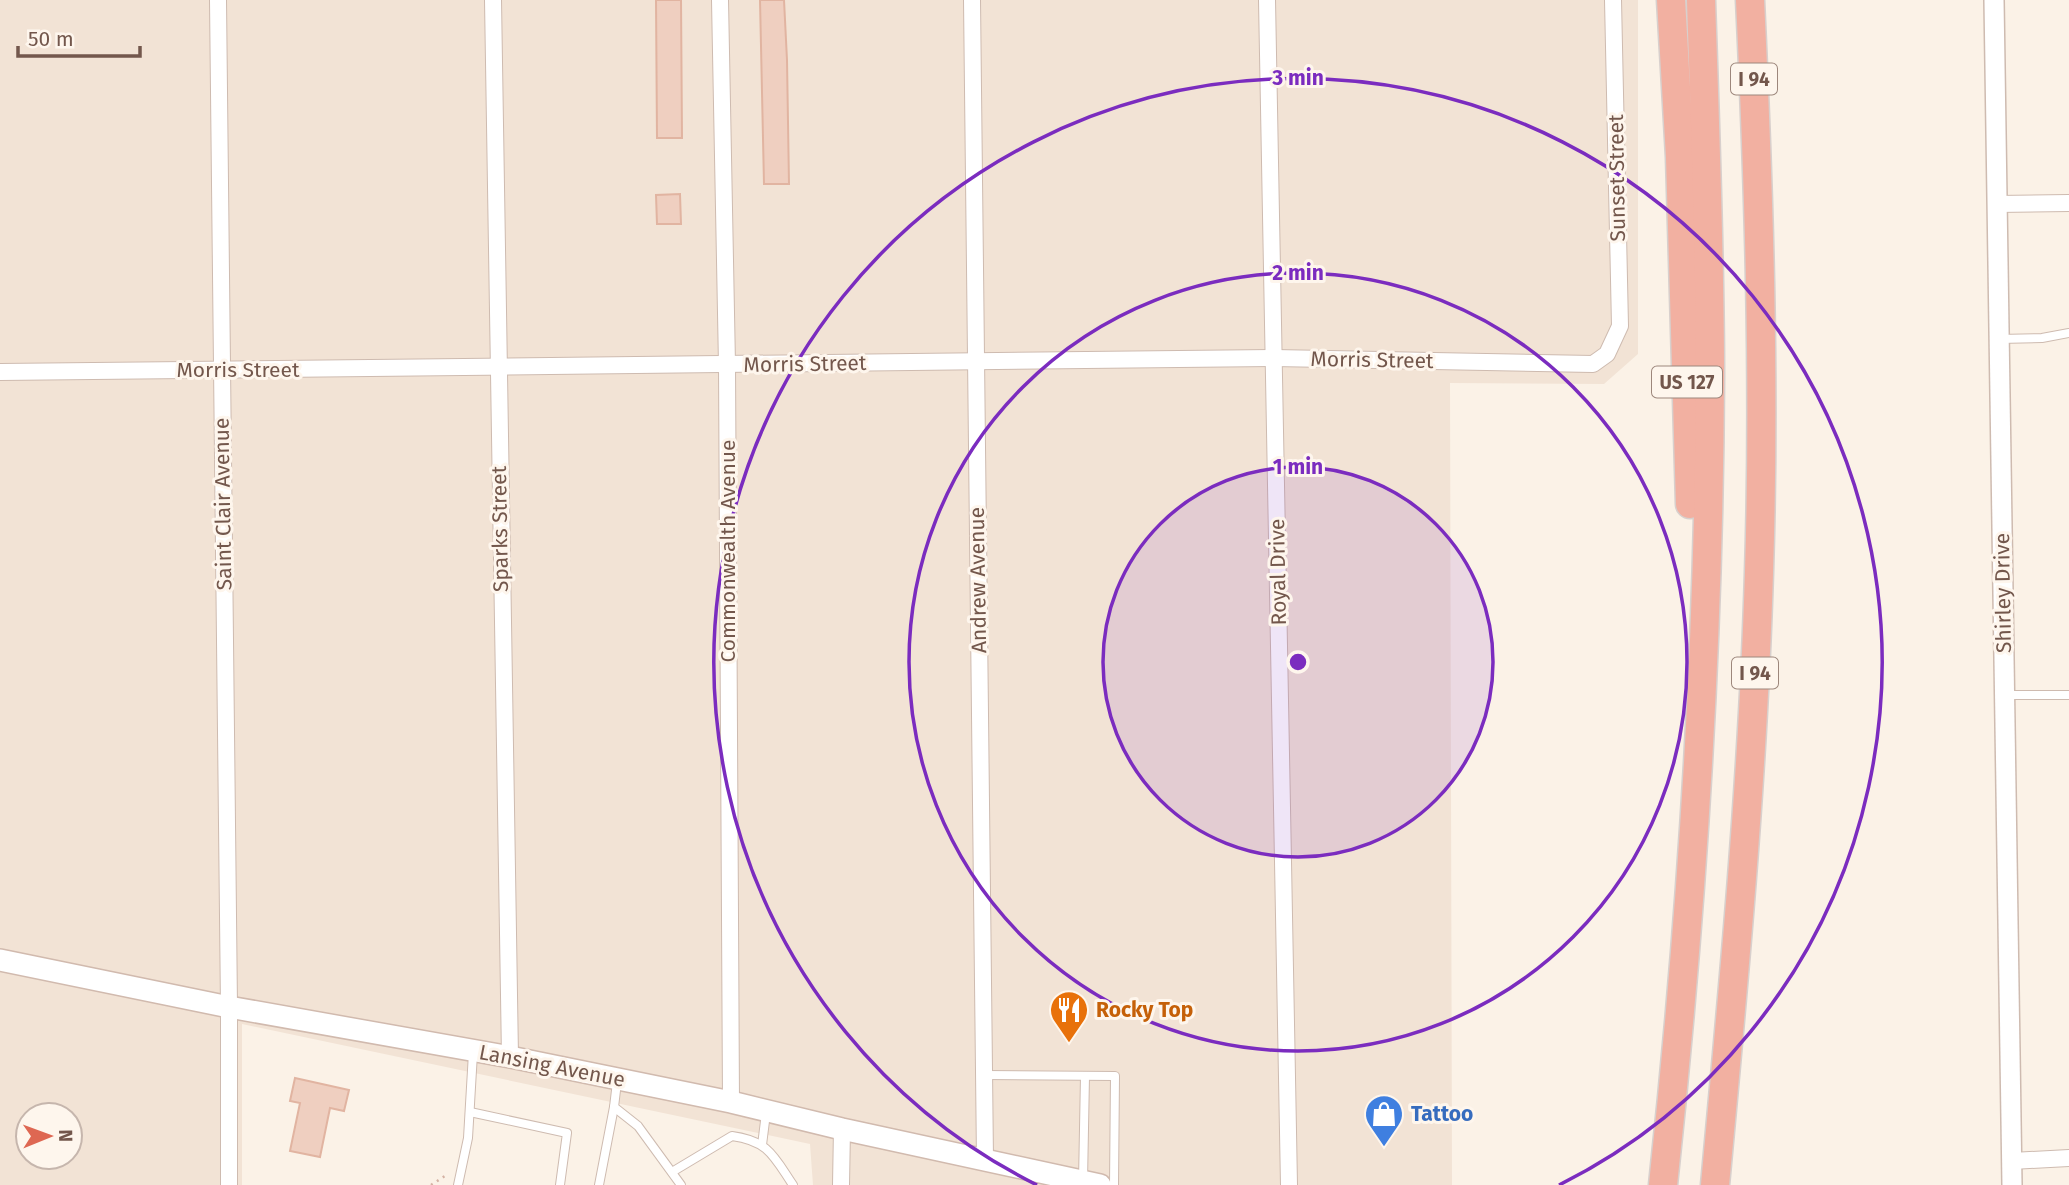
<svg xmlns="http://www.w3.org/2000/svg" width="2069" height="1185" font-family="'Fira Sans',sans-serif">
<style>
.residential{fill:#f2e3d5;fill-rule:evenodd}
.building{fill:#efcfc0;stroke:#e1b4a1;stroke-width:2}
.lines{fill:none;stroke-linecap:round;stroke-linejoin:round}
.service-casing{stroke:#cebbb0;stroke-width:10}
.minor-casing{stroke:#cebbb0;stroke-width:18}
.tertiary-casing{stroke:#cebbb0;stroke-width:22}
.secondary-casing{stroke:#d1baae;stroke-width:24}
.motorway-casing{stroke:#d8d0cd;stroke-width:31}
.path{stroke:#d4b2a3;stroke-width:2.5;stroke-dasharray:2 5;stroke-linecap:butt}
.service{stroke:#fff;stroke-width:8}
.minor{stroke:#fff;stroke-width:16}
.tertiary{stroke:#fff;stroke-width:19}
.secondary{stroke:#fff;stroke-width:21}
.motorway{stroke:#f2b0a1;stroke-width:28}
.ring{fill:none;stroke:#7b2cbf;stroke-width:3.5}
.labels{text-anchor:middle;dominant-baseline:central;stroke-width:6;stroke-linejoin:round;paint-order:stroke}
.shield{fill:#fef6ed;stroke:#9d877c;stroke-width:2}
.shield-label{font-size:19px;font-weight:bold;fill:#73574c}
.street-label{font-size:21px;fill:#73574c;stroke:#fef6ed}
.food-label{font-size:21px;font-weight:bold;fill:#c56008;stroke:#fef6ed;text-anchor:start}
.shop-label{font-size:21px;font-weight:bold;fill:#366cbe;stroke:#fef6ed;text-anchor:start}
.centre{fill:#7b2cbf;stroke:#fef6ed;stroke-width:3.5}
.ring-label{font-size:21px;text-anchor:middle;font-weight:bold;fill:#7b2cbf;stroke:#fef6ed;stroke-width:6;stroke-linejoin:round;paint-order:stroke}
</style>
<rect width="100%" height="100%" fill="#fbf2e7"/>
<path class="residential" d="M0,0H1638V354L1604,384L1450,383L1452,1185H813L810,1144L242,1024V1185H0ZM28,1115H70V1157H28Z"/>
<g class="building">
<path d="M656,0H681L682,138H657Z"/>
<path d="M760,0H784L787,60L789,184H764Z"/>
<path d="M680,194L681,224H657L656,195Z"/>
<path d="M295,1078L349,1090L344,1111L330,1108L320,1157L290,1151L300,1103L290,1101Z"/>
</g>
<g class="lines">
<defs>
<g id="service">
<path d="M1999,339L2042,338L2069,333"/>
<path d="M2004,695H2069"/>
<path d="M984,1075L1115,1076L1114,1185"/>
<path d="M617,1082L614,1107L638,1126L681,1185"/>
<path d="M470,1112L567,1133L560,1185"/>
<path d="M762,1145L766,1113"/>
<path d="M672,1172L732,1136C769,1141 774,1157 793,1185"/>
<path d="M1083,1181L1085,1076"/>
<path d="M458,1185L468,1138L473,1053"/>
<path d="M599,1185L614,1107"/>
</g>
<g id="minor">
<path d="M218,0L229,1007V1185"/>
<path d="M493,0L510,1057"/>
<path d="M720,0L727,365L731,1102"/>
<path d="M972,0L985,1160"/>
<path d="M1267,0L1289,1185"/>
<path d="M1997,204L2069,203"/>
<path d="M0,372L1274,358L1593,364L1607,354L1620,326L1613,0"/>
<path d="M2012,1161L2069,1158"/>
<path d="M841,1185L842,1129"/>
</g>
<path id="tertiary" d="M1994,0L2012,1185"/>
<path id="secondary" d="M0,960L229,1007L510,1057L731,1102L842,1129L1100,1185"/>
<g id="motorway">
<path d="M1671,0L1680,157L1690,504"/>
<path d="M1663,1185C1692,916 1709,646 1710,376C1710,250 1705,125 1701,0"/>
<path d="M1715,1185C1734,981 1753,777 1759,572C1765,382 1759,191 1750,0"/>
</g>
</defs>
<use href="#service" class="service-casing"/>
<use href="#minor" class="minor-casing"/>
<use href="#tertiary" class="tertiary-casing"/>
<use href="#secondary" class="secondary-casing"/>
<use href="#motorway" class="motorway-casing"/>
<path class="path" d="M431,1185L448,1174"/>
<use href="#service" class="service"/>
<use href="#minor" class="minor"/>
<use href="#tertiary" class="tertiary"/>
<use href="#secondary" class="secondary"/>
<use href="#motorway" class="motorway"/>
</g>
<circle cx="1298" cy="662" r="195" fill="#7b2cbf" fill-opacity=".12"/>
<g class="ring">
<circle cx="1298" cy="662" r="195"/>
<circle cx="1298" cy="662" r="389"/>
<path d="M1037 1185A584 584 0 1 1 1559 1185"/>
</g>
<defs>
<symbol id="restaurant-pin" viewBox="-11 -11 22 30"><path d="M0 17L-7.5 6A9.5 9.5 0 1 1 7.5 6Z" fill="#e8710a" stroke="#fef6ed"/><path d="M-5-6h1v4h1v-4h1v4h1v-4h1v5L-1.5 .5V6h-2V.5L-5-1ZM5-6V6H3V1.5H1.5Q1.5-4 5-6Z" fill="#fff"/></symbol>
<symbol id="shop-pin" viewBox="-11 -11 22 30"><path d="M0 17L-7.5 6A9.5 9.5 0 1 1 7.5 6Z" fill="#3f7fe0" stroke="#fef6ed"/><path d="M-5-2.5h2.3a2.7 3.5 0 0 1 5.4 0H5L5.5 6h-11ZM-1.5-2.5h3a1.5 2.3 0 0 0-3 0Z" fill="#fff"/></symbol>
</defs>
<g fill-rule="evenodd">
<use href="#restaurant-pin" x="1047" y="988" width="44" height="60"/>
<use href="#shop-pin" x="1362" y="1092" width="44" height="60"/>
</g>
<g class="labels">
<g class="shield">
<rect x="1731" y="63.5" width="46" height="31" rx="5"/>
<rect x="1652" y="366.5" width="70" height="31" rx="5"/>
<rect x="1732" y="657.5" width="46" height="31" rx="5"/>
</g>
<g class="shield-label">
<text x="1754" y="79">I 94</text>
<text x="1687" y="382">US 127</text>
<text x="1755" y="673">I 94</text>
</g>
<g class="street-label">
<text transform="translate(1617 178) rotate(-91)">Sunset Street</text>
<text transform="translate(1372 360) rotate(1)">Morris Street</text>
<text transform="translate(805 364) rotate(-1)">Morris Street</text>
<text x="238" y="370">Morris Street</text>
<text transform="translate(223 504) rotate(-91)">Saint Clair Avenue</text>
<text transform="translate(500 529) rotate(-91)">Sparks Street</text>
<text transform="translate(728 551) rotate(-90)">Commonwealth Avenue</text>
<text transform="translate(1278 572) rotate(-91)">Royal Drive</text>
<text transform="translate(978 580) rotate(-91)">Andrew Avenue</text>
<text transform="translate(2003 593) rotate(-91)">Shirley Drive</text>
<text transform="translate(552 1066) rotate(11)">Lansing Avenue</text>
</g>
<g class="food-label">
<text x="1096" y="1010">Rocky Top</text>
</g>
<g class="shop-label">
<text x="1411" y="1114">Tattoo</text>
</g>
</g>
<circle cx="1298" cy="662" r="10" class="centre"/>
<g class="ring-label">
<text x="1298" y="85">3 min</text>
<text x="1298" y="280">2 min</text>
<text x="1298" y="474">1 min</text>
</g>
<g transform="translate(49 1136) rotate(89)"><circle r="33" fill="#fef6ed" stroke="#c6b6ad" stroke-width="2"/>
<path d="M0-5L12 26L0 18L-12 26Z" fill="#de6752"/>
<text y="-10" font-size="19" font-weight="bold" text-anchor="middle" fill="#73574c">N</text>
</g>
<path d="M18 46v10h122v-10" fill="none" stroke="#73574c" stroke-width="3.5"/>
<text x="28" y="46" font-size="21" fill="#73574c" stroke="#fef6ed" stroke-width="5" paint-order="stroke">50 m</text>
</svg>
